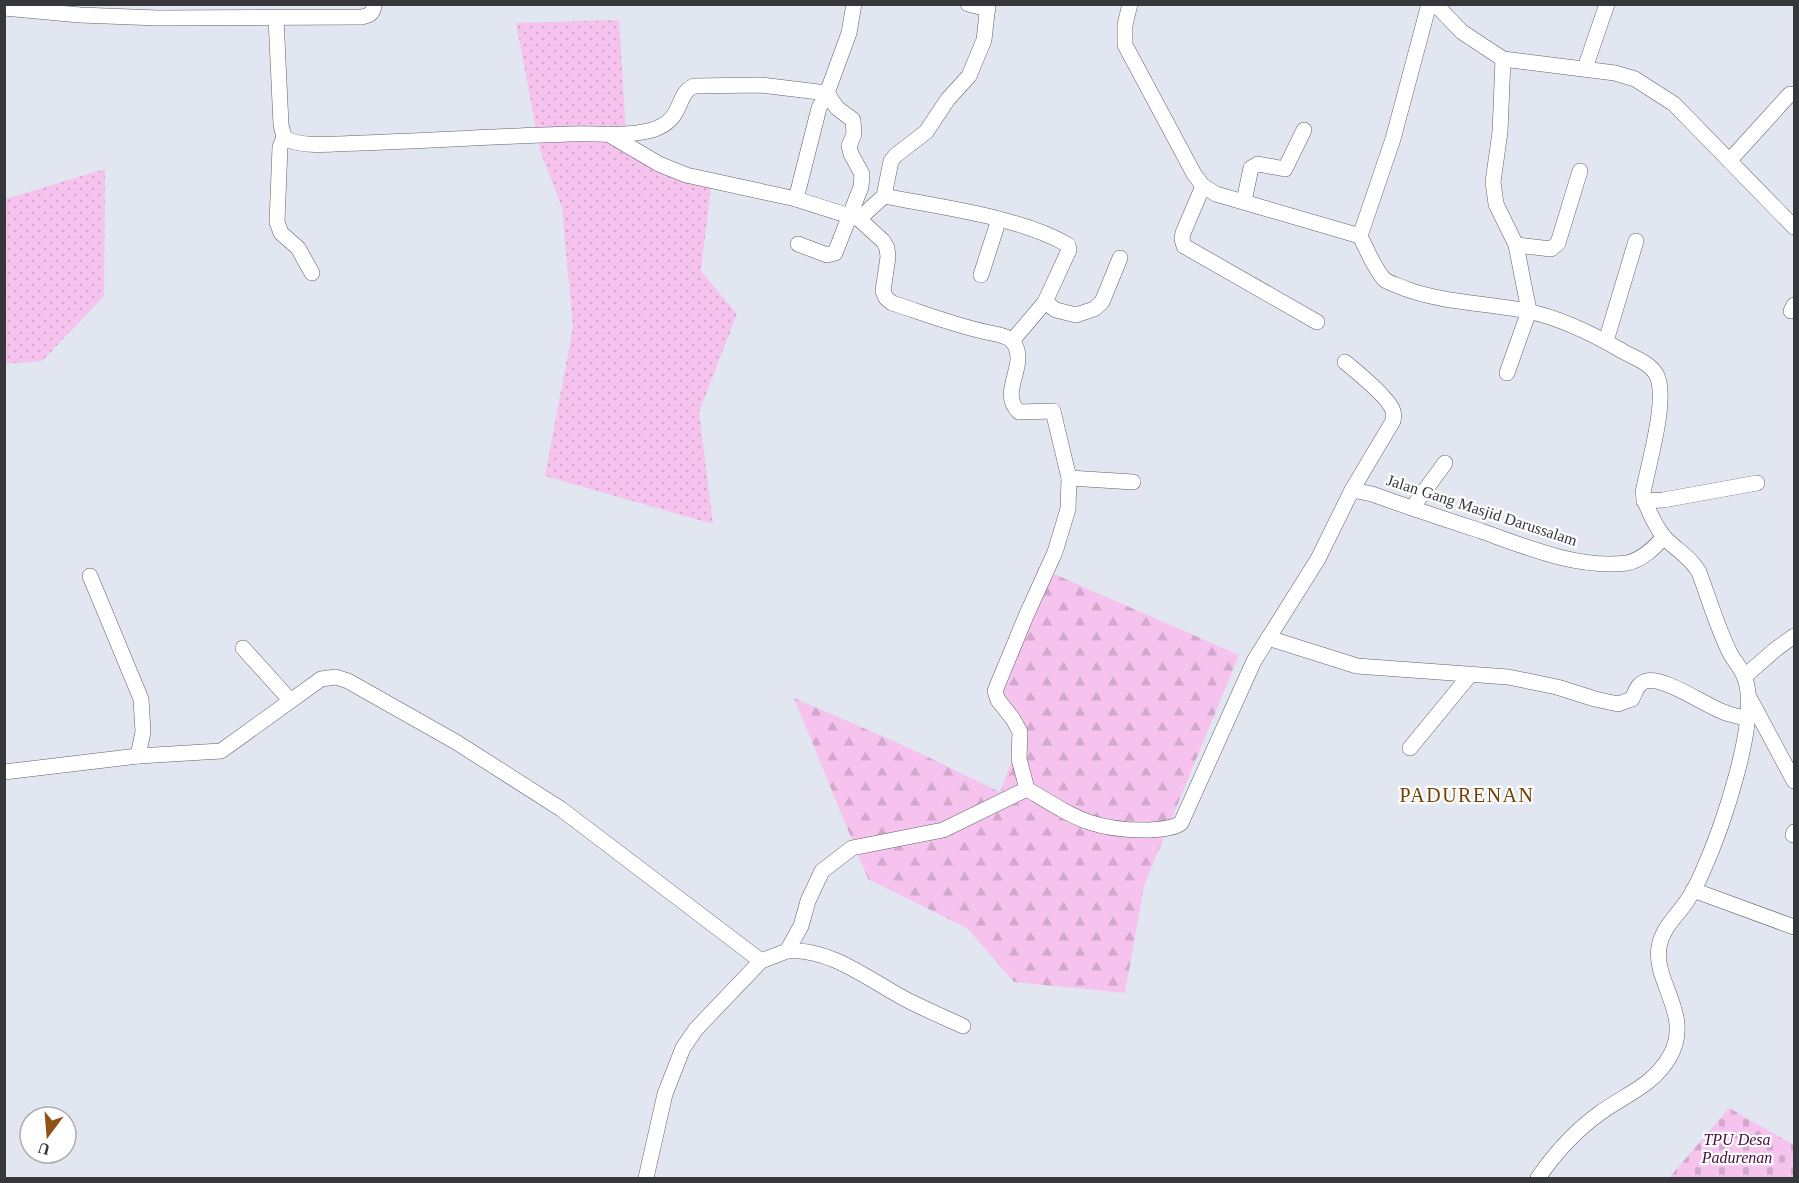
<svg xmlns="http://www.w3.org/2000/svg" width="1799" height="1183" font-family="Georgia,serif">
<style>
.grass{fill:url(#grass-dots)}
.forest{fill:url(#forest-firs)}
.cemetery{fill:url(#cemetery-stones)}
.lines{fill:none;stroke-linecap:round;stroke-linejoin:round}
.minor-casing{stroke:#60626b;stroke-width:16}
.minor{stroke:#fff;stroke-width:15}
.labels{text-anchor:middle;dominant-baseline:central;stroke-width:4.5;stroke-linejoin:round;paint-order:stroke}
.street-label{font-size:16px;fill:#36373b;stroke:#fff}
.park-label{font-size:16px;font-style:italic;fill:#480b44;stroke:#fff}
.quarter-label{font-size:20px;letter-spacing:1.5px;fill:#774003;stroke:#fff}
</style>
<defs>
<pattern id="grass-dots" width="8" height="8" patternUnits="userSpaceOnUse" patternTransform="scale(1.5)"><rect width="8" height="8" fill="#f5c3ee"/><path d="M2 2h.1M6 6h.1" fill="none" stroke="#d3a8cd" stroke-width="1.8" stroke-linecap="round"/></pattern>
<pattern id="forest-firs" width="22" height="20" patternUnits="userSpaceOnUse" patternTransform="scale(1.5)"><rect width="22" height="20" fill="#f5c3ee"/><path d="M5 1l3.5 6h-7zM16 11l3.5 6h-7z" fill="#d3a8cd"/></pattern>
<pattern id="cemetery-stones" width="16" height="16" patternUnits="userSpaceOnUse" patternTransform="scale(1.5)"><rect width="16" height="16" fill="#f5c3ee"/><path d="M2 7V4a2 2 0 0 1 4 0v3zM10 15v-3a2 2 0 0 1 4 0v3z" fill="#d3a8cd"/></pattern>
</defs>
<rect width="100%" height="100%" fill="#e2e6f0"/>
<g class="grass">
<path d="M619,20L627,149L711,188L701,271L737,314L699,412L713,524L545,476L573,327L562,208L540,150L516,23Z"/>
<path d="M105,169L104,296L42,361L5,364V199Z"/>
</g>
<path class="forest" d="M1038,567L1239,655L1144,886L1125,993L1014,982L967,928L868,879L794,698L905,746L1000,792L1025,727L999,690Z"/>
<path class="cemetery" d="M1729,1108L1794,1145V1178H1669Z"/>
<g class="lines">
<defs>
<g id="minor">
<path d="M968,4L988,9"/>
<path d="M1130,4L1125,25V45L1194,174L1203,186L1216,194L1360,236C1366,248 1376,272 1385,280C1391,284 1400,286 1406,289C1445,303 1487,303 1527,311C1561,318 1595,335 1624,352C1635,358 1652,364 1657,376C1668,400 1648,465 1643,493C1645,505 1657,530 1666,539C1678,551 1691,558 1699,572C1709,599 1717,627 1730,653C1734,661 1741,668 1744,676C1762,717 1720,833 1702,873C1698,882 1693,892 1687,901C1677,916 1662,928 1659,947C1653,982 1693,1015 1670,1056C1653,1086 1626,1094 1600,1113C1575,1131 1555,1153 1538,1178"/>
<path d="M1435,4L1462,32L1503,59L1615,73L1635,79L1674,104L1794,227"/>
<path d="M4,8L80,15L158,18L362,17C370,15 374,13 374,4"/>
<path d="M276,18L281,125L284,137C298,149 342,143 361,143C430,141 500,136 570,134C597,133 626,137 652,130C685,120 675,94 694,86L761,85L827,93L837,108L853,120L854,134L849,146L851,154L862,174L861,187L835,253L827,255L798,244"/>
<path d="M1503,59L1500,132L1493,182L1496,204L1516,245L1529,311L1507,373"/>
<path d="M1585,68L1607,4"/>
<path d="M608,134L659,164L686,175L796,199L859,219L883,241L887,248L888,257L883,291L886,298L892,303C923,313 954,325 986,332C994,334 1006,335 1012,341C1031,363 997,392 1019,412L1053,411L1069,478L1068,509L1055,552L1026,616L995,691L998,700L1013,719L1020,732L1019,759L1027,789"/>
<path d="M284,137L280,147L277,222L281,233L298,248L312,273"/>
<path d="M1730,160L1790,94"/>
<path d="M1203,186L1183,233L1182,239L1184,246L1317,322"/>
<path d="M884,196C938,207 1021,217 1068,245L1069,250L1045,302L1012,341"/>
<path d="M796,199L819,108L827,93L849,33L854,4"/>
<path d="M1244,201L1251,168L1258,164L1285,169L1304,130"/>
<path d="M859,219L884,196L891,161L896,155L926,132L948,99L969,76L984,40L988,4"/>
<path d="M1360,236L1393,139L1429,4"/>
<path d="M1516,245L1551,249L1558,243L1580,171"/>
<path d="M981,275L999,219"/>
<path d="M1045,302L1056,310L1076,315L1094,309L1102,302L1120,258"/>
<path d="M1791,311L1794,305"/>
<path d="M1606,341L1636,241"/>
<path d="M1069,478L1133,482"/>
<path d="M1352,490L1372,494C1408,507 1444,519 1481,531C1526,547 1578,569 1627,563C1642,560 1654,548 1664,537"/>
<path d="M1644,501L1663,500L1757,483"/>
<path d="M1412,508L1445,463"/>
<path d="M90,576L141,699L143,732L138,756"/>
<path d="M1268,638L1357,666L1508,677L1557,687L1595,699L1618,704L1632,699C1636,691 1637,684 1646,681C1665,676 1708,708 1729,714C1735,716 1741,717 1747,718"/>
<path d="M243,648L290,700"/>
<path d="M1745,676L1776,649L1794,636"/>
<path d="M1749,697L1794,781"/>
<path d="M1410,748L1470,675"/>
<path d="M4,772L138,756L221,751L321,679L336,677L348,681L456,742L561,809L761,961"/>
<path d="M1793,835L1794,832"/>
<path d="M1693,890L1794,927"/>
<path d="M787,951C831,947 873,983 909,1001C927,1010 945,1018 963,1026"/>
<path d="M646,1178L665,1094L683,1048L696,1029L761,961L787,951L801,926L808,901L822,871L852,848L943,830L1027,789C1074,817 1092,831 1150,830C1159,829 1173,829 1181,823L1254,661L1318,559L1352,490L1393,421C1394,417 1394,415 1393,411C1390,399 1356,371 1345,362"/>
</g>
</defs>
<use href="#minor" class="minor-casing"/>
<use href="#minor" class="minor"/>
</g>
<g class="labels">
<g class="street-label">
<text transform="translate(1482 510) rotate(18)">Jalan Gang Masjid Darussalam</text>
</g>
<g class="park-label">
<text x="1737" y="1139">TPU Desa<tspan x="1737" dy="18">Padurenan</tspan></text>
</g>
<g class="quarter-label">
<text x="1467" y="795">PADURENAN</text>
</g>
</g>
<rect width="1799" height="1183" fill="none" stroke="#36373b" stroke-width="12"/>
<g transform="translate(48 1135) rotate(196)"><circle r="28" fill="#ffffff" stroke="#afafb1" stroke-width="1.5"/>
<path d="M0-4.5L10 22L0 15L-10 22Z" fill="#905316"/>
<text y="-9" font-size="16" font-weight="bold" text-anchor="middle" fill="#36373b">U</text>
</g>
</svg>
